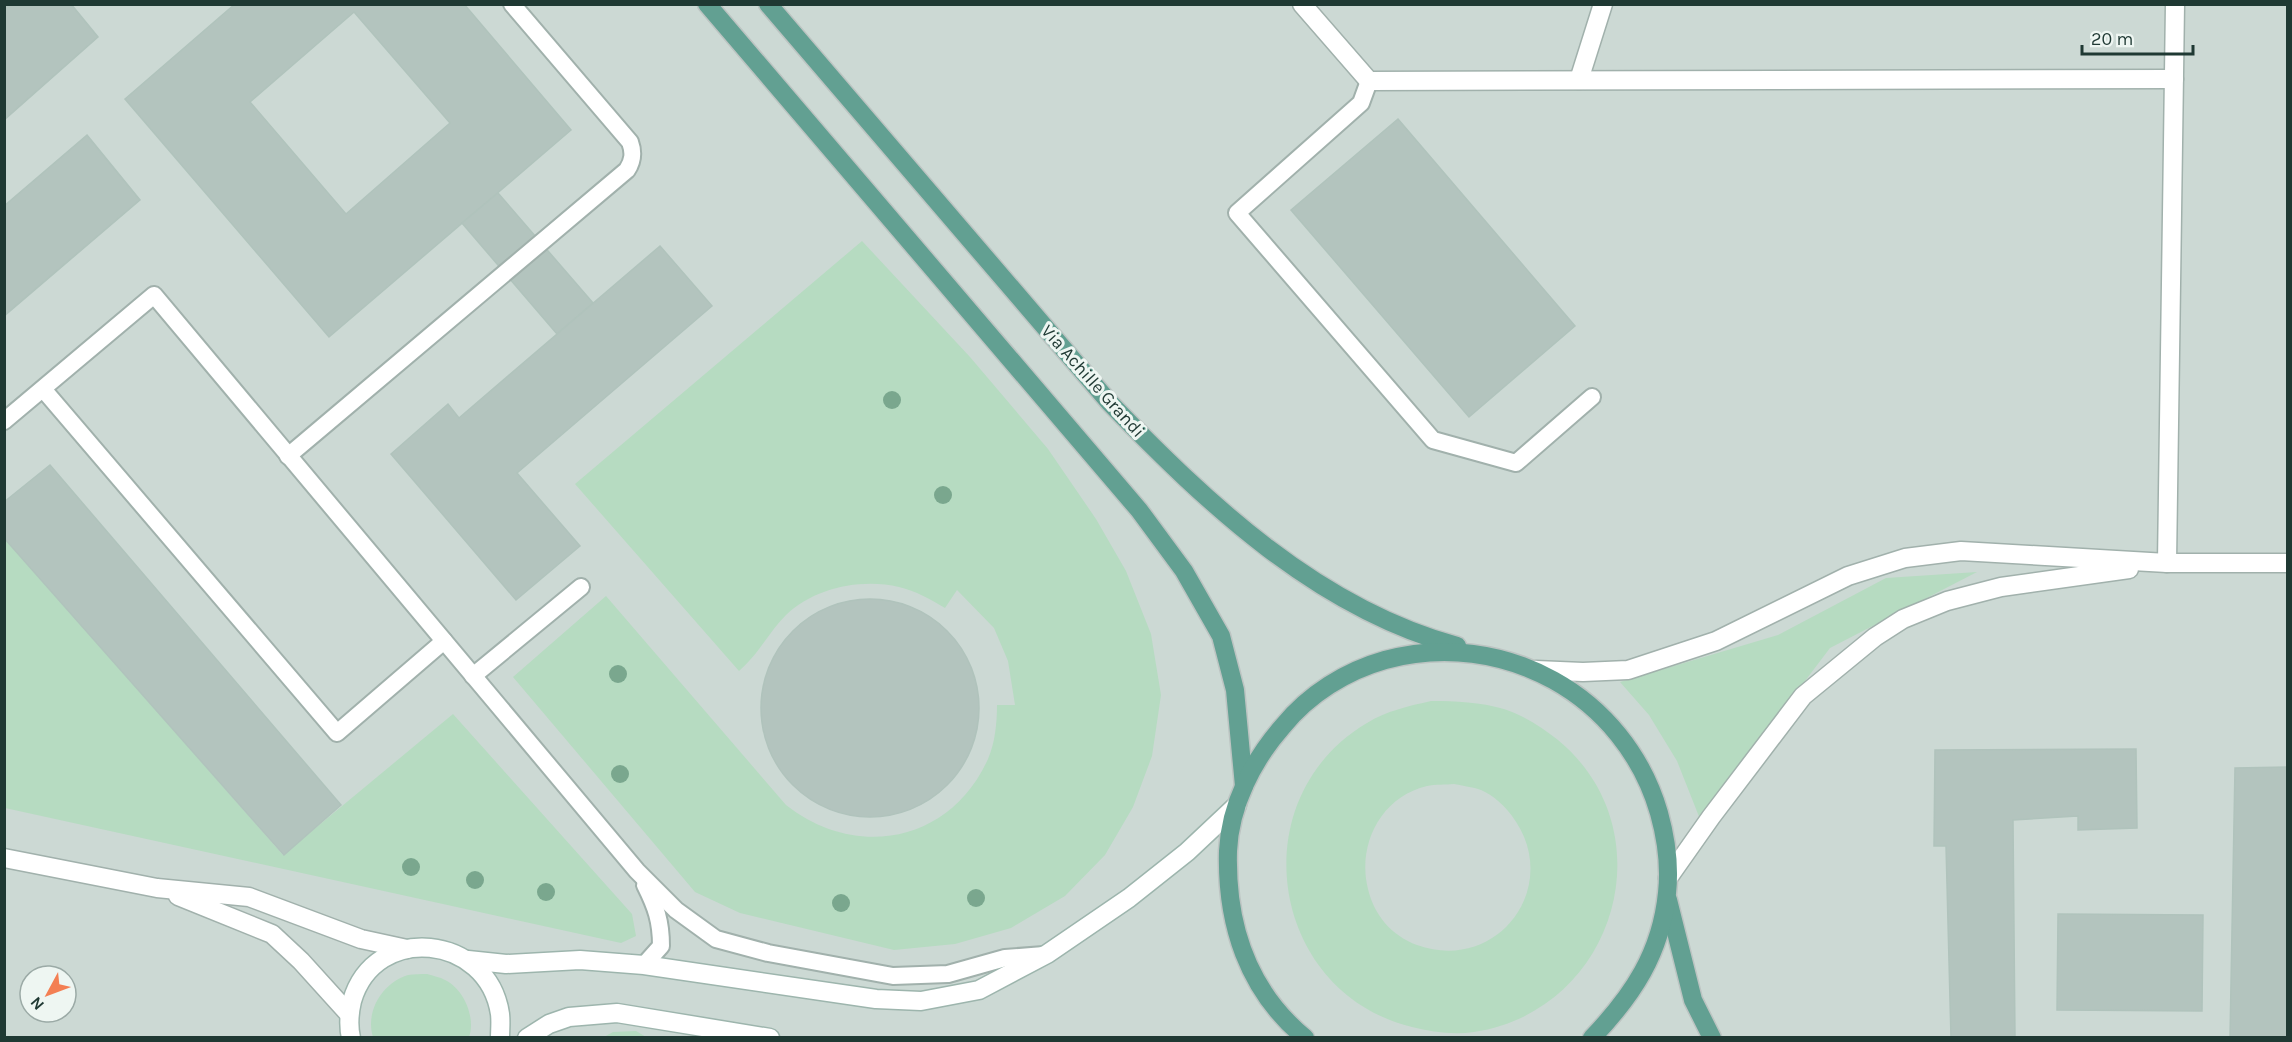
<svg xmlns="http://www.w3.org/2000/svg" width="2292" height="1042" font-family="Karla,sans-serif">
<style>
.built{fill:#ccd9d4;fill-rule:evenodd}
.green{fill:#b6dbc1;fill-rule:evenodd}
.building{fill:#b3c4be;stroke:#b0c3bc;stroke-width:1.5;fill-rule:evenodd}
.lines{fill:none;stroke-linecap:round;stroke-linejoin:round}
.service-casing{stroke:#a1b1ac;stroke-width:20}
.minor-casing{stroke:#a1b1ac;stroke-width:21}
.tertiary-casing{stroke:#a1b1ac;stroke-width:21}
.secondary-casing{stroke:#9db5ad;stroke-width:21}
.primary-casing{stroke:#bcc4c2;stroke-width:21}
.service{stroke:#fff;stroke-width:16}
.minor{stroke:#fff;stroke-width:18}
.tertiary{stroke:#fff;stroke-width:18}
.secondary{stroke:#fff;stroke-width:18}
.primary{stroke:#62a092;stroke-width:18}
.tree{fill:#7aa78e}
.labels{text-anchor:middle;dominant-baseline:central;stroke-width:6;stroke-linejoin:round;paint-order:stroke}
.street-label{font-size:18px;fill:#1f3933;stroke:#eef6f2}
</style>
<rect width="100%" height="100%" fill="#deeae5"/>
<path class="built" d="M5,5H2287V1037L5,1038ZM30,976H66V1012H30Z"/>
<g class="green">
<path d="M862,241L970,357L1048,449L1096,519L1126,571L1151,634L1161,695L1152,756L1133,807L1105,855L1065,896L1011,928L955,944L894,950L740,913L695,892L513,677L606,596L786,805C856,860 950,843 988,759C995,743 997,723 997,705H1015L1008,661L994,628L957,590L945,608C930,599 916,591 899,587C861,578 814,588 786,615C768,633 759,654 739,671L575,484Z"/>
<path d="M6,539L283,855L453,714L632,914L636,936L621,943L5,808Z"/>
<path d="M1977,572L1830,648L1700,819L1677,761L1649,715L1620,682L1778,635L1886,578Z"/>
<path d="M1431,701C1456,701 1480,702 1504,709C1523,715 1542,727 1558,740C1669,832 1615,1011 1474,1032C1453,1035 1432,1032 1412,1027C1269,992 1240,798 1367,723C1386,711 1409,706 1431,701ZM1454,784C1463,786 1473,787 1481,790C1493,795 1505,806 1512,816C1564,885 1498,974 1417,945C1392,936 1374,915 1368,889C1357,846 1380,797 1427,786C1435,784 1445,785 1454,784Z"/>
<path d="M427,974C433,976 440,977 445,980C464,989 476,1018 469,1037H373C365,1012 382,983 408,975C414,974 421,974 427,974Z"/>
<path d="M636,1031L646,1037H604L613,1032Z"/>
</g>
<g class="building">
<path d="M4,4H71L98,37L4,120Z"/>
<path d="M235,4H464L571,130L329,337L125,99ZM354,12L450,123L346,214L250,102Z"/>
<path d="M1398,119L1575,326L1469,417L1291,210Z"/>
<path d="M87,135L140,200L4,316V206Z"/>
<path d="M498,193L593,303L557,334L462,223Z"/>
<path d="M660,246L712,306L517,473L580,546L516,600L391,454L448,404L459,418Z"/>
<path d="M50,465L341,805L284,855L4,538V502Z"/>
<circle cx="870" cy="708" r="109"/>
<path d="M2136,749L2137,828L2078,830V816L2013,820L2015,1038H1951L1946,846H1934L1935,750Z"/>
<path d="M2288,767V1038H2230L2235,768Z"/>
<path d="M2058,914L2203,915L2202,1011L2057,1010Z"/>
</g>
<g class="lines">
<defs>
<g id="service">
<path d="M1369,81L1361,103L1237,213L1433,440L1516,463L1592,397"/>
<path d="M43,389L337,733L444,641"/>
<path d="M4,421L154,295L637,871L676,910L716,939L768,953L893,976L948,974L1005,958L1044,955"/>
<path d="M288,456L627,170C633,161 634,153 630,142L512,4"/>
<path d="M473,676L581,587"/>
<path d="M644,965L661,946C661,921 656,907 645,885"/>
</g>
<g id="minor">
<path d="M1302,4L1369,81L2174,79"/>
<path d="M1579,80L1603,4"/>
<path d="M2167,563L2175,4"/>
<path d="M1536,670L1583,672L1628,670L1716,641L1848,576L1905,558L1961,551L2167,563H2288"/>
<path d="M1668,878L1711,817L1803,696L1875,637L1903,619L1947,601L2001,587L2129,569"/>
</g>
<g id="tertiary">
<path d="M4,858L157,888L249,897L361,939L407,949"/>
<path d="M178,896L272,934L301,961L349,1014"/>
</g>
<g id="secondary">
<path d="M468,960L506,964L580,960L644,965L876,999L921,1001L979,990L1047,954L1129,898L1187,852L1237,805"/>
<path d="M351,1038C348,1025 349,1014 352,1001C375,922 488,934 500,1014C501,1022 500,1030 500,1038"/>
<path d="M527,1038L549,1024L569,1017L617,1013L770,1038"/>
</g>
<g id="primary">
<path d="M707,4L1139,510L1184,571L1221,636L1235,690L1244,786"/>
<path d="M768,4L1109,402C1208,504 1317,608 1457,646"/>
<path d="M1668,900L1693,1000L1712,1038"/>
<path d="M1305,1038C1247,990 1226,923 1228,851C1230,805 1253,760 1283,726C1309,694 1346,671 1385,660C1503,628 1625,695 1659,813C1666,838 1670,866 1667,893C1661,953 1633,995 1592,1038"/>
</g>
</defs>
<use href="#service" class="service-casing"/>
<use href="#minor" class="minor-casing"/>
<use href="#tertiary" class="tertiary-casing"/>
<use href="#secondary" class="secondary-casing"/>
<use href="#primary" class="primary-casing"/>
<use href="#service" class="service"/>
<use href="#minor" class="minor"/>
<use href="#tertiary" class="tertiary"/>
<use href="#secondary" class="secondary"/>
<use href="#primary" class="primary"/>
</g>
<g class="tree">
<circle cx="892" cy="400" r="9"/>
<circle cx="943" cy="495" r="9"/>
<circle cx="618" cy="674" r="9"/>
<circle cx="620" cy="774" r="9"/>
<circle cx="411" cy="867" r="9"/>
<circle cx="475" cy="880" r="9"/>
<circle cx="546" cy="892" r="9"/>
<circle cx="976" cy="898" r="9"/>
<circle cx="841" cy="903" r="9"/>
</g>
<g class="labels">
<g class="street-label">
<text transform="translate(1093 381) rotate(48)">Via Achille Grandi</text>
</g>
</g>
<rect width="2292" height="1042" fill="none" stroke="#1f3933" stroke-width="12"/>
<g transform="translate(48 994) rotate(229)"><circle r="28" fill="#eef6f2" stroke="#9baaa6" stroke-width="1.5"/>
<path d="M0-4.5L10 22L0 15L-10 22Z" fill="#f37f53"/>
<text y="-9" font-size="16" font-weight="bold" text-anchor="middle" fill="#1f3933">N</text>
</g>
<path d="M2082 45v9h111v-9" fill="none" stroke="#1f3933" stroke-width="3"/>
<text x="2091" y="45" font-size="18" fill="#1f3933" stroke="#eef6f2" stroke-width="4.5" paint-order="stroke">20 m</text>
</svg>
